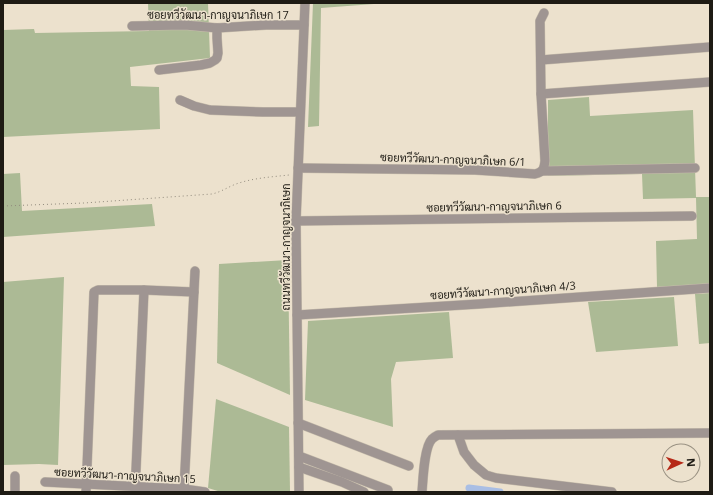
<svg xmlns="http://www.w3.org/2000/svg" width="713" height="495" font-family="'Open Sans',Sarabun,sans-serif">
<style>
.green{fill:#acba95}
.lines{fill:none;stroke-linecap:round;stroke-linejoin:round}
.canal{stroke:#a9bee4;stroke-width:7}
.minor-casing{stroke:#c7bdac;stroke-width:10}
.path{stroke:#928b7d;stroke-width:1;stroke-dasharray:1 3;stroke-linecap:butt}
.minor{stroke:#9f9592;stroke-width:9}
.labels{text-anchor:middle;dominant-baseline:central;stroke-width:3;stroke-linejoin:round;paint-order:stroke}
.street-label{font-size:11px;fill:#1e1b14;stroke:#ece1cd}
</style>
<rect width="100%" height="100%" fill="#ece1cd"/>
<g class="green">
<path d="M148,3H208L210,58L130,67L131,86L159,87L160,129L3,137V30L34,29L35,33L149,31Z"/>
<path d="M313,3H387L321,8L319,126L308,127Z"/>
<path d="M589,97L590,116L693,110L696,197H710V284L694,286L657,287L656,241L697,239L696,198L643,199L642,174L548,176V100Z"/>
<path d="M20,173L22,211L152,204L155,226L3,237V174Z"/>
<path d="M288,260L290,395L217,363L219,264Z"/>
<path d="M64,277L58,465L39,464L3,465V282Z"/>
<path d="M710,293V343L699,344L695,294Z"/>
<path d="M674,297L678,346L596,352L588,302Z"/>
<path d="M449,312L453,358L396,362L391,379L393,427L305,400L308,321Z"/>
<path d="M216,399L289,427L290,492H221L208,488Z"/>
</g>
<g class="lines">
<path class="canal" d="M469,488L500,492"/>
<defs>
<g id="minor">
<path d="M132,26L185,25L217,28L266,25H304"/>
<path d="M541,60L710,47"/>
<path d="M159,70L201,65L210,63L215,60L217,58L218,53L217,38V28"/>
<path d="M541,94L710,82"/>
<path d="M180,100L194,106L210,110L263,112H300"/>
<path d="M298,168L475,170L535,174C543,172 544,169 545,161L541,94L540,21L544,13"/>
<path d="M542,171L695,168"/>
<path d="M296,221L692,216"/>
<path d="M297,315L479,304L710,288"/>
<path d="M298,423L409,466"/>
<path d="M458,435L464,452L474,465L486,475L496,478L612,492"/>
<path d="M299,456L388,490"/>
<path d="M299,467L342,482L364,492"/>
<path d="M45,482L184,489L205,492"/>
<path d="M184,489L195,271"/>
<path d="M15,492V476"/>
<path d="M86,492L94,292L98,290H144L194,292"/>
<path d="M135,492L144,290"/>
<path d="M299,492L296,221L305,3"/>
<path d="M422,492C423,480 424,447 432,439C434,437 436,436 438,435L710,433"/>
</g>
</defs>
<use href="#minor" class="minor-casing"/>
<path class="path" d="M3,206L84,203L212,194C221,192 228,187 236,184C253,178 271,177 289,175"/>
<use href="#minor" class="minor"/>
</g>
<g class="labels">
<g class="street-label">
<text x="218" y="14">ซอยทวีวัฒนา-กาญจนาภิเษก 17</text>
<text transform="translate(453 159) rotate(2)">ซอยทวีวัฒนา-กาญจนาภิเษก 6/1</text>
<text transform="translate(494 206) rotate(-1)">ซอยทวีวัฒนา-กาญจนาภิเษก 6</text>
<text transform="translate(285 247) rotate(-90)">ถนนทวีวัฒนา-กาญจนาภิเษก</text>
<text transform="translate(503 290) rotate(-4)">ซอยทวีวัฒนา-กาญจนาภิเษก 4/3</text>
<text transform="translate(125 475) rotate(3)">ซอยทวีวัฒนา-กาญจนาภิเษก 15</text>
</g>
</g>
<rect width="713" height="495" fill="none" stroke="#1e1b14" stroke-width="8"/>
<g transform="translate(681 463) rotate(87)"><circle r="19" fill="#ece1cd" stroke="#9a9283"/>
<path d="M0-3L7 15L0 10L-7 15Z" fill="#b62917"/>
<text y="-6" font-size="11" font-weight="bold" text-anchor="middle" fill="#1e1b14">N</text>
</g>
</svg>
